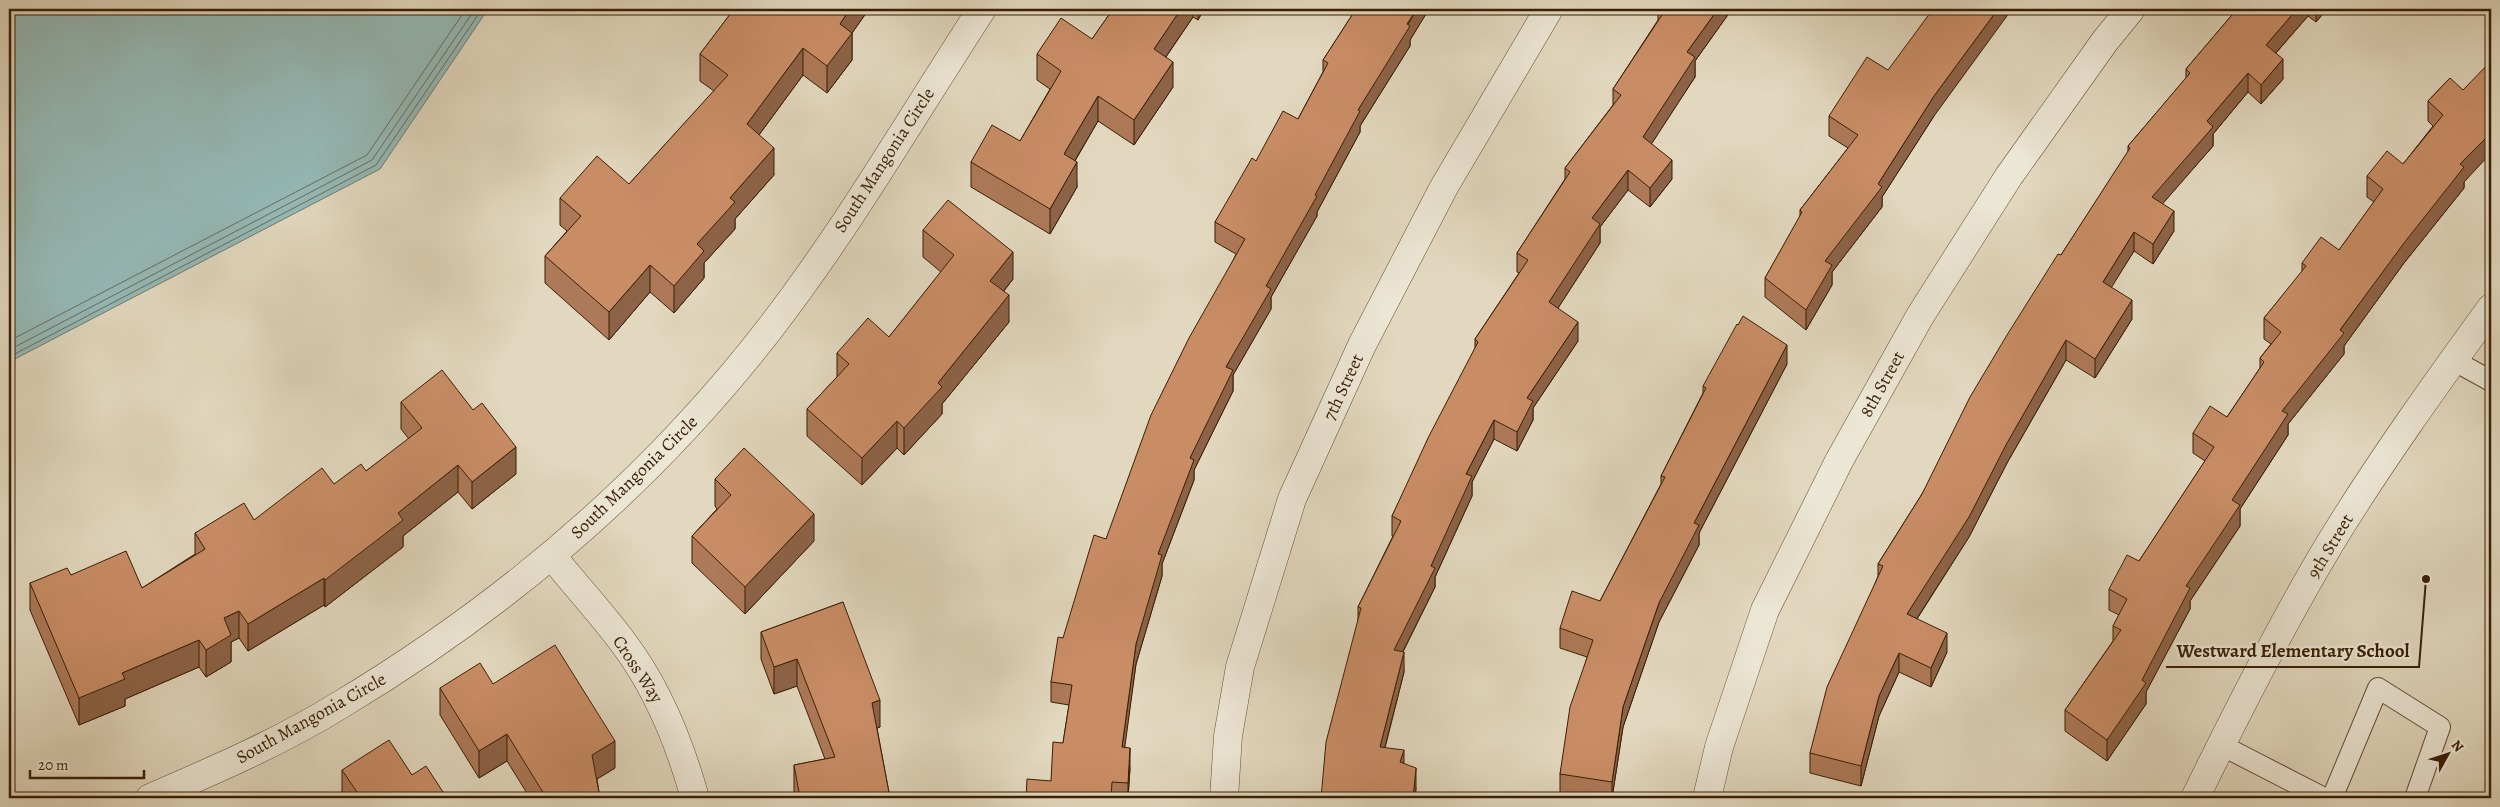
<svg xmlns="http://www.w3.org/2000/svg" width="2500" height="807" font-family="Alegreya,serif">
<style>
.water{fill:#95b9b6;stroke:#707b6f}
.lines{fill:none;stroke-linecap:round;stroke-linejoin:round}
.shore{stroke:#676c5d;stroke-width:1}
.service-casing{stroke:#634d33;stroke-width:22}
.minor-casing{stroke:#634d33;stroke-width:29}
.service{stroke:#ece6d5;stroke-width:20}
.minor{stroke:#ece6d5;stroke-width:28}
.wall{fill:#ad7958;stroke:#391f04}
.shaded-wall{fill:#8d6347;stroke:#391f04}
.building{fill:#c98d66;stroke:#391f04}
.labels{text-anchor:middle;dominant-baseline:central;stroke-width:4.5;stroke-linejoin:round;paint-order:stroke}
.street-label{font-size:18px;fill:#391f04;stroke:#ece6d5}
.leader{fill:none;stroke:#391f04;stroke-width:2}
.callout-dot{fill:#391f04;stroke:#ece6d5;stroke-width:2}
.callout-label{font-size:19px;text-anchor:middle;font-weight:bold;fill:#391f04;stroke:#ece6d5;stroke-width:4.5;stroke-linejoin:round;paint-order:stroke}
</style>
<rect width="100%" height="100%" fill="#e2d8bf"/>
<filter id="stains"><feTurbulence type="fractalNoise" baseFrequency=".004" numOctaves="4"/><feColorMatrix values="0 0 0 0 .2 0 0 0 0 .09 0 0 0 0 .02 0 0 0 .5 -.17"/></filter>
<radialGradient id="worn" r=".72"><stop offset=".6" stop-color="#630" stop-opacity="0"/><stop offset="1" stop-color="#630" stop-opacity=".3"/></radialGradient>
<path class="water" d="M9,9H488L380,169L9,362Z"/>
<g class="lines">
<g class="shore">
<path d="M9,341L367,155L466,9"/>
<path d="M9,350L372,160L475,9"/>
<path d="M9,357L376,165L482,9"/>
</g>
<defs>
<g id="service">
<path d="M2453,360L2491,381"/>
<path d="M2221,745L2324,798"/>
<path d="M2332,798L2378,688L2440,727L2415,798"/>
</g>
<g id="minor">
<path d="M552,556C576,586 603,615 625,645C659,691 680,744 695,798"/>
<path d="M150,798C215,770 280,742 340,705C505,606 653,480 771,327C848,227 913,115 982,9"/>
<path d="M1224,798L1228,736L1240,667L1292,499L1362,345L1444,187L1549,9"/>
<path d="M1707,798L1719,747L1765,610L1839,461L1920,316L2009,176L2105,41L2131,9"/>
<path d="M2195,798C2237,712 2280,627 2329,545C2379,463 2435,385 2491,308"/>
</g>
</defs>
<use href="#service" class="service-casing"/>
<use href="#minor" class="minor-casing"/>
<use href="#service" class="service"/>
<use href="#minor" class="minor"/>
</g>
<g class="wall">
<path d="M734,9H869L852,33V60L827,93L803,75L759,135L774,175L735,219V229L704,263V278L674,313L650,292L609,340L545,283V256L567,231L560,225V198L629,184L714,91L700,81V54Z"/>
<path d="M1113,9H1204L1198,20L1193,17L1166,57L1173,87L1134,145L1098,121L1075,161L1077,187L1050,234L971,187V162L1020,141L1050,89L1037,80V54L1092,39Z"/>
<path d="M1356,9H1429L1410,40V46L1360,126V132L1317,212V216L1271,297V309L1233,375V391L1194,470V480L1162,564V576L1136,664L1124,747L1130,768L1128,798H1026L1051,781L1063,743L1069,705L1051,702V682L1063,638L1106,539L1236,254L1215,242V222L1256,161L1298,119L1323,72V60Z"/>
<path d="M1658,9H1732L1695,61V77L1651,144L1672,179L1650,207L1628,190L1600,227V243L1558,308L1578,341L1533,408V420L1517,451L1494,439L1472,482V496L1435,577V587L1403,652L1404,672L1385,748L1404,763L1416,788L1415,798H1321L1358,621V607L1393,536H1392V516L1475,349V339L1519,273L1517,272V253L1565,179V168L1613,105V89L1658,20Z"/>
<path d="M2237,9H2327L2316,22L2308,16L2276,53L2283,79L2261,104L2248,92L2213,134V146L2162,204L2174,231L2153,264L2134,251L2111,287L2132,319L2095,378L2066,360L2007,463L1969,537L1917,619L1947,652L1931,687L1899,672L1879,716L1861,786L1810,773V753L1878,576V564L1922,494L2061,255L2128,152V146L2186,78V69Z"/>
<path d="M2450,78L2464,182V188L2404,263L2344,346V354L2288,424V435L2240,509V526L2190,601V609L2146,692V704L2107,761L2065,731V710L2113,641V626L2119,615L2109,610V589L2139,561L2205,461L2193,453V433L2227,417L2260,368V358L2271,344L2264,339V318L2302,272V263L2339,250L2374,202L2367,197V176L2403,164L2433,126L2428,121V101Z"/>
<path d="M1829,116H1934L1882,197V207L1832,272V285L1806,330L1765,297V278L1800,217V210L1848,148L1829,136Z"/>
<path d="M923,230L1013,279L1004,291L1009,322L942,404V414L904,455L897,448L862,485L807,436V409L837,377V353L889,337L941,272L923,257Z"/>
<path d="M1787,364L1699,533V545L1659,622L1623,727L1612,798H1592L1560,794V774L1587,657L1560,648V628L1600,601L1661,484V476L1703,393V386Z"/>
<path d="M401,402L516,474L472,509L458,492L403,536V547L325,607L324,605L248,651L239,638L231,642V662L206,677L199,667L125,699V706L79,725L30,610V583L71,575L142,588L195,554V533L254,520L334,484L366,471L409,439L401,429Z"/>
<path d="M715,479L814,541L745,614L692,563V536L717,509L715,506Z"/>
<path d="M843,602L880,727L877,728L890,798H795L794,792V765L825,759L797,686L774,694L761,659V632Z"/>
<path d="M493,684L615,768L597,779L600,798H530L507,761L479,778L440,715V688Z"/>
<path d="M342,770L412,775L447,798H343L342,797Z"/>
</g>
<g class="shaded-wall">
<path d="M850,9H869L852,33V60L827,93V66L840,24Z"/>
<path d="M1181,9H1193V17L1154,74V49Z"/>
<path d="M1198,9H1204L1198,20Z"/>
<path d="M1417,9H1429L1410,40V46L1360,126V132L1317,212V216L1271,297V309L1233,375V391L1194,470V480L1162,564V576L1136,664L1122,768V747L1136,644L1158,554L1190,458L1226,367L1266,286L1358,110Z"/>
<path d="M1718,9H1732L1695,61V77L1643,157V137L1687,52Z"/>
<path d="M1998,9H2012L1934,116L1882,197V207L1832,272V285L1806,330V310L1825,261L1878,184L1934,96Z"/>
<path d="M2297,9H2308V16L2266,64V45Z"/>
<path d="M2316,9H2327L2316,22Z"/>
<path d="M803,48V75L747,151V124Z"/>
<path d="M2283,59V79L2261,104V85Z"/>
<path d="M1173,62V87L1134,145V120Z"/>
<path d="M2248,73V92L2213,134V146L2152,216V197L2207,121Z"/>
<path d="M1098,96V121L1064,179V154Z"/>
<path d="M2491,133V153L2464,182V188L2404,263L2344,346V354L2288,424V435L2240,509V526L2190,601V609L2146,692V704L2107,761V740L2142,680L2186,586L2232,500L2282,411L2460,164Z"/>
<path d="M774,148V175L735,219V229L704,263V278L674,313V286L697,244L730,198Z"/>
<path d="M1672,160V179L1650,207V188Z"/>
<path d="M1077,162V187L1050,234V209Z"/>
<path d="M1628,170V190L1600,227V243L1549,322V302L1592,218Z"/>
<path d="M2174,211V231L2153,264V244Z"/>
<path d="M2134,232V251L2103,301V282Z"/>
<path d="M1013,252V279L990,308V281Z"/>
<path d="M650,265V292L609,340V312Z"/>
<path d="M1009,295V322L942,404V414L904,455V428L938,383Z"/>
<path d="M2132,300V319L2095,378V359Z"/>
<path d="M1578,322V341L1533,408V420L1517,451V432L1527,398Z"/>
<path d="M2066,340V360L2007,463L1969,537L1907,634V614Z"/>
<path d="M1787,345V364L1699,533V545L1659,622L1623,727L1612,798V782L1623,707L1659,603L1694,523Z"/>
<path d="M1494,420V439L1472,482V496L1435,577V587L1394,669V650L1431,566L1466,474Z"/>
<path d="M897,421V448L862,485V458Z"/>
<path d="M516,447V474L472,509V482Z"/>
<path d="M458,465V492L403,536V547L325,607V580L398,513Z"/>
<path d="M814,514V541L745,614V587Z"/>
<path d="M324,578V605L248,651V624Z"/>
<path d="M239,611V638L231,642V662L206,677V650L224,618Z"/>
<path d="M1947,633V652L1931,687V668Z"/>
<path d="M199,640V667L125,699V706L79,725V698L122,673Z"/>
<path d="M1404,652V672L1380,766V747Z"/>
<path d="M1899,653V672L1879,716L1861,786V766L1879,696Z"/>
<path d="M797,659V686L774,694V667Z"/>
<path d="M880,700V727L872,730V703Z"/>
<path d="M507,734V761L479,778V751Z"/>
<path d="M615,741V768L592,782V755Z"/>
<path d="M1130,748V768L1128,798V783Z"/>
<path d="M1404,750V769L1400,762Z"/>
<path d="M1416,768V788L1415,798H1413Z"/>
</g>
<g class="building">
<path d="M734,9H850L840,24L852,33L827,66L803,48L747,124L774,148L730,198L735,202L697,244L704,251L674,286L650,265L609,312L545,256L581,216L560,198L597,156L629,184L728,75L700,54Z"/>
<path d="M1113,9H1181L1154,49L1173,62L1134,120L1098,96L1064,154L1077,162L1050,209L971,162L992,125L1020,141L1061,71L1037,54L1061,18L1092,39Z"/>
<path d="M1356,9H1417L1407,24L1410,26L1358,110L1360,111L1315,195L1317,196L1266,286L1271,289L1226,367L1233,370L1190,458L1194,460L1158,554L1162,555L1136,644L1122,747L1130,748L1128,783L1112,782L1111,798H1026L1027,779L1051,781L1053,742L1063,743L1072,685L1051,682L1058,637L1063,638L1094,535L1106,539L1151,415L1189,338L1245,239L1215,222L1252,158L1256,161L1283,111L1298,119L1328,63L1323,60Z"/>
<path d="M1666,9H1718L1687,52L1695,57L1643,137L1672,160L1650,188L1628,170L1592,218L1600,224L1549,302L1578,322L1527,398L1533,401L1517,432L1494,420L1466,474L1472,476L1431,566L1435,568L1394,650L1404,652L1380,747L1404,750L1400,762L1416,768L1413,798L1375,795L1374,798H1321L1326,742L1361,608L1358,607L1401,521L1392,516L1429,436L1478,342L1475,339L1528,260L1517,253L1570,172L1565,168L1621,95L1613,89Z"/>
<path d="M1933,9H1998L1934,96L1878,184L1882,187L1825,261L1832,265L1806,310L1765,278L1802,212L1800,210L1858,135L1829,116L1867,57L1888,70Z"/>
<path d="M2237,9H2297L2266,45L2283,59L2261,85L2248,73L2207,121L2213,127L2152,197L2174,211L2153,244L2134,232L2103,282L2132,300L2095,359L2066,340L2007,443L1969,517L1907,614L1947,633L1931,668L1899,653L1879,696L1861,766L1810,753L1827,687L1883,566L1878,564L1922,494L1970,397L2007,335L2058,254L2061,255L2130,148L2128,146L2190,73L2186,69Z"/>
<path d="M2491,61V133L2460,164L2464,167L2404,243L2340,330L2344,333L2282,411L2288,414L2232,500L2240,505L2186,586L2190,588L2142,680L2146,683L2107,740L2065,710L2121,630L2113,626L2127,599L2109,589L2127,555L2139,561L2214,447L2193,433L2210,406L2227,417L2264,362L2260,358L2281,332L2264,318L2306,266L2302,263L2321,237L2339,250L2383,189L2367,176L2387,151L2403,164L2443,115L2428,101L2450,78L2463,90Z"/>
<path d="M948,200L1013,252L990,281L1009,295L938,383L942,387L904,428L897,421L862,458L807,409L849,364L837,353L868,318L889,337L954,255L923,230Z"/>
<path d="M1743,316L1787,345L1694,523L1699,525L1659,603L1623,707L1612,782L1560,774L1570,707L1593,640L1560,628L1572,591L1600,601L1665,477L1661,476L1706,388L1703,386L1737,324L1738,325Z"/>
<path d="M442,370L473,410L482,403L516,447L472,482L458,465L398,513L403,520L325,580L324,578L248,624L239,611L224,618L231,635L206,650L199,640L122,673L125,679L79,698L30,583L67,568L71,575L126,551L142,588L205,549L195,533L244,503L254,520L322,468L334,484L361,464L366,471L422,428L401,402Z"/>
<path d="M744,448L814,514L745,587L692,536L731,495L715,479Z"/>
<path d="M843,602L880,700L872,703L890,798H800L794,765L835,757L797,659L774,667L761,632Z"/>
<path d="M555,645L615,741L592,755L600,798H545L544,794L507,734L479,751L440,688L480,663L493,684Z"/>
<path d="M389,740L412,775L426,766L447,798H361L342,770Z"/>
<path d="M282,797H294L295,798H279Z"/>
</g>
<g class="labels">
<g class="street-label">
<text transform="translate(884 160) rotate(-57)">South Mangonia Circle</text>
<text transform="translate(1882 384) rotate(-61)">8th Street</text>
<text transform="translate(1343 387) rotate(-65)">7th Street</text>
<text transform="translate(634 477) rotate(-44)">South Mangonia Circle</text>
<text transform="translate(2330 546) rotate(-59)">9th Street</text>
<text transform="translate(638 669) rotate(57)">Cross Way</text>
<text transform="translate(311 718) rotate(-29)">South Mangonia Circle</text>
</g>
</g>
<path class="leader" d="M2426 579L2419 667H2166"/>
<circle class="callout-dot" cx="2426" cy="579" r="5"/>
<g class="callout-label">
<text x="2293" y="657">Westward Elementary School</text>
</g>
<rect width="2500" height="807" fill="none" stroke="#e2d8bf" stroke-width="30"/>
<rect x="10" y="10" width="2480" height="787" fill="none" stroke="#391f04" stroke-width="2.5"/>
<rect x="15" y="15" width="2470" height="777" fill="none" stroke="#391f04"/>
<g transform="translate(2448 754) rotate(50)" stroke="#ece6d5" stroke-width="4" paint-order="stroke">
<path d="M0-4L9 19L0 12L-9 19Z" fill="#391f04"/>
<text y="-8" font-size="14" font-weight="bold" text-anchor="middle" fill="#391f04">N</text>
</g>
<path d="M30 770v8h114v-8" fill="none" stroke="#391f04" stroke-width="2.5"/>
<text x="38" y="770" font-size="15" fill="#391f04" stroke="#ece6d5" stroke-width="4" paint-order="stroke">20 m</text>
<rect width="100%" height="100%" filter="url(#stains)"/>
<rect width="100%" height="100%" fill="url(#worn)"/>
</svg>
